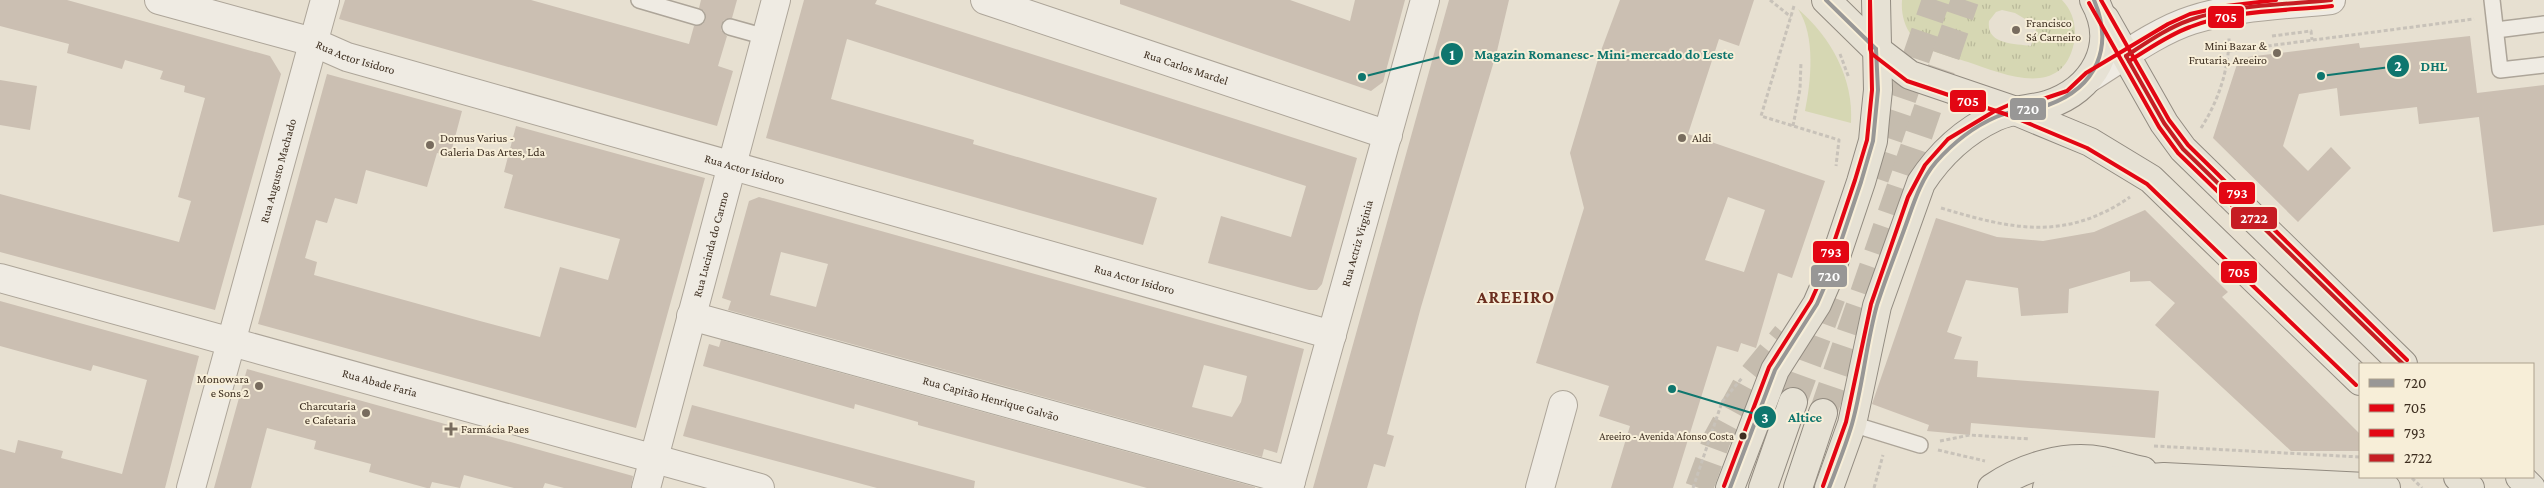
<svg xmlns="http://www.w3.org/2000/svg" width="2544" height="488" font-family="'Crimson Pro',serif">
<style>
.grass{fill:url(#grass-tufts);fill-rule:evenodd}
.garden{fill:#d6d7b3}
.building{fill:#cbbfb2;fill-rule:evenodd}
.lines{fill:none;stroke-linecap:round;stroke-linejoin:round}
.primary-tunnel{stroke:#c5bcae;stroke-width:28;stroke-dasharray:28 14;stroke-linecap:butt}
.service-casing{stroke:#ada599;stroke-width:18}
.minor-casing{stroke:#ada599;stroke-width:30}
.primary-casing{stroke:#928b80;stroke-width:30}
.path{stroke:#c8c2b9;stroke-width:3;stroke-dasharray:4 2.5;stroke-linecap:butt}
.service{stroke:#efebe3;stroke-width:15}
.minor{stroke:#efebe3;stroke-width:28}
.primary{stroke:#e6e1d4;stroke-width:28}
.bus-1-casing{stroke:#f7eed8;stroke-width:8}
.bus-2-casing{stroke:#f7eed8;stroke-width:8}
.bus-3-casing{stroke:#f7eed8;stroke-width:8}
.bus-4-casing{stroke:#f7eed8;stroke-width:8}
.bus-1{stroke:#989796;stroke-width:4}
.bus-2{stroke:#e30613;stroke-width:4}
.bus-3{stroke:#e30613;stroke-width:4}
.bus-4{stroke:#c61d23;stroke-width:4}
.poi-dot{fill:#786c5e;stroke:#f7eed8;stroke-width:2}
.bus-dot{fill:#3d2e20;stroke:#f7eed8;stroke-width:2}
.labels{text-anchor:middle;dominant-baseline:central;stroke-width:4;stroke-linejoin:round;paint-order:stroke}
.bus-label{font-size:11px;fill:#3d2e20;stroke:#f7eed8;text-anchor:end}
.poi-label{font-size:12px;fill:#3d2e20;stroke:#f7eed8;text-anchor:start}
.street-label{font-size:12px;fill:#3d2e20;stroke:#f7eed8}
.district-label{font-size:18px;font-weight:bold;letter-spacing:1px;fill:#6b2e1e;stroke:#f7eed8}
.leader{fill:none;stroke:#0f766e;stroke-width:2}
.callout-dot{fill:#0f766e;stroke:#f7eed8;stroke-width:2}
.mark-label{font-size:15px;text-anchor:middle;font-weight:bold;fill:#fff}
.callout-label{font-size:14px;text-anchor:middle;font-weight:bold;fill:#0f766e;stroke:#f7eed8;stroke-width:4;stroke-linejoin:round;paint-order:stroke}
.line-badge{stroke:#f7eed8;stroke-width:2}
.badge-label{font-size:14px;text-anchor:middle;font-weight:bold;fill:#fff}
</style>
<defs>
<pattern id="grass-tufts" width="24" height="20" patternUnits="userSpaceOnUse" patternTransform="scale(1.25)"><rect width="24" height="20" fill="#d6d7b3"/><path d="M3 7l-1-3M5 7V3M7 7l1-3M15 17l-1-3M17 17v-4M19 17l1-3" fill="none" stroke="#b9b99a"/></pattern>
</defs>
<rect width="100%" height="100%" fill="#e7e0d1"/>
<path class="grass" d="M1902,0H2062C2073,11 2077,27 2074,43C2062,100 2003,74 1968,62C1949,56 1925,52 1912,36C1904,26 1901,13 1902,0ZM2002,10L2015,13L2037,26L2031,46C2014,43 1986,45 1989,21L1996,12Z"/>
<path class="garden" d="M1798,9C1831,37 1854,79 1851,123L1805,111C1811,82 1816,36 1798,9Z"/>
<g class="building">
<path d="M0,0H67L270,56L281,74L215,310L0,252V194L179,242L191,201L178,197L205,98L184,92L185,86L160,79L163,71L125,60L122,69L67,53L69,44L0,26Z"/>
<path d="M345,0H531L689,44L694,26L703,24L706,19L704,11L699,8L701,0H737L732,18L724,20L721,25V30L727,36L718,66L733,71L717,126L339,19Z"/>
<path d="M804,0H877L875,4L1357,158L1322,284L1317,290H1309L1208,263L1221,216L1291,237L1306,186L847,39L831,99L974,140L973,144L1157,198L1143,245L766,138Z"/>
<path d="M1120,0H1290L1350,21L1355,0H1405L1383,82L1371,91L1120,4Z"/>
<path d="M1449,0H1509L1497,51L1421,307L1387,434L1394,436L1385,467L1374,464L1367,488H1313Z"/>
<path d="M1620,0H1754L1739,46L1719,39L1688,134L1825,181L1792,278L1778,273L1756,348L1741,343L1738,352L1717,346L1673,488H1611L1630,426L1599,416L1609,386L1536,363L1584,208L1570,153L1599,56ZM1728,197L1765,210L1744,272L1705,260Z"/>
<path d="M2470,36L2477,93L2544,85V225L2493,232L2479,117L2419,124L2417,107L2340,116L2337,88L2299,94L2283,146L2308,171L2331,147L2351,168L2298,222L2213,138L2239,58L2359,43L2360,48Z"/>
<path d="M327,74L462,111L450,156L437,153L427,187L366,170L357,204L335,198L327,223L316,220L305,258L317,262L314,275L480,321L540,337L560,267L608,280L620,239L504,208L513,175L504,172L516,126L705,178L636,428L258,324Z"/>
<path d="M0,80L37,86L30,130L0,125Z"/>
<path d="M759,197L1304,349L1277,453L1264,449L1262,457L728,310L731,301L722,298L749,201ZM781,252L828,264L816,307L770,295ZM1204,365L1247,376L1241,402L1232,417L1192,407Z"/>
<path d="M2145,210L2228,292L2222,297L2360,434V451H2291L2155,325L2175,303L2150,281L2130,282V271L2069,289L2068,313L2021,316L2018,288L1966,280L1947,332L1962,337L1954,359L1978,361L1977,377L2159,391L2155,438L1971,423L1970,435L1927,431L1929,425L1872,404L1936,218L1997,237L2043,241L2094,232Z"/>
<path d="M0,301L199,356L165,488H0V449L15,453L18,440L63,451L61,458L122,474L147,380L93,365L91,371L0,346Z"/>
<path d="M721,340L1255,487V488H1147L918,425V422L855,404L854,409L703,366L709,344L719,347Z"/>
<path d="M247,369L633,476L631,488H564L545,483L543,488H514L464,475L460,488L432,482L430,488H427L369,472L371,464L314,449L316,441L267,428L251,488H214Z"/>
<path d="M692,405L975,481L974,488H877L683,436Z"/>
</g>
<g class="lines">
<g class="primary-tunnel">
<path d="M1875,178L1936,0"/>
<path d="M1793,402L1836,285"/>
<path d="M1823,413L1965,0"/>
<path d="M1699,488L1717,439L1749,380L1786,335"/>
</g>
<defs>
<g id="service">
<path d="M639,0L697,17"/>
<path d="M2492,0L2500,70L2544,65"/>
<path d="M730,27L766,37"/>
<path d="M2496,30L2544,24"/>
<path d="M1852,424L1920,445"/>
</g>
<g id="minor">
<path id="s1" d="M159,0L313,42L347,57L1332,335"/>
<path id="s2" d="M985,0L1388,135"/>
<path d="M2089,78C2120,59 2157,31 2192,20C2235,6 2286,5 2331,0"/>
<path id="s3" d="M0,278L760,488"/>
<path id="s4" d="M691,316L1291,481"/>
<path id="s5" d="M191,488L325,0"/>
<path id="s6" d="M646,488L776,0"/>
<path id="s7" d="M1289,488L1425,0"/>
<path d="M1540,488L1563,405"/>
</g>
<g id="primary">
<path d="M1826,0L1876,49L1910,75L2013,110L2090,142L2151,179L2360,381"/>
<path d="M2105,19L2164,123L2183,149L2403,364"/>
<path d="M2458,477L2470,488"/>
<path d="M2520,477L2531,488"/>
<path d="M1730,488L1775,370L1817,304L1830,274L1861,182L1873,141L1875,119L1878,90L1876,0"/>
<path d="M1763,488L1793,402"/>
<path d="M1798,488L1823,413"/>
<path d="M1829,488L1852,424L1877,306L1921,183C1940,154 1963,132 1995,117C2012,109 2029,110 2047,105C2093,90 2120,46 2094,0"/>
<path d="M1992,488C2023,467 2065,454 2102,461C2116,464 2129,468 2143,471"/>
<path d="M2047,488L2058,485L2164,477L2386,488"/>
</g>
</defs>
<use href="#service" class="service-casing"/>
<use href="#minor" class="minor-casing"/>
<use href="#primary" class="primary-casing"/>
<g class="path">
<path d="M1770,0L1791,17"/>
<path d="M1794,6L1761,116L1839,140L1836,166"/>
<path d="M2272,36L2311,31L2312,40"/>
<path d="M2229,51L2474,19"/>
<path d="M1840,54L1849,78"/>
<path d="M1793,126L1800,89L1801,62"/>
<path d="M2201,128C2218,102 2229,69 2229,38"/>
<path d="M1941,208C2011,229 2065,242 2130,197"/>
<path d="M1940,441L1970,435L2030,439"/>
<path d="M2154,446L2360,457"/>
<path d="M1938,450L1985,461"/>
<path d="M2412,478L2422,488"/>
<path d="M1693,488L1722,402L1742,378"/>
<path d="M1874,488L1883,455"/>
</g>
<use href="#service" class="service"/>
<use href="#minor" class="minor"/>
<use href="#primary" class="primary"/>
<defs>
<g id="bus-1">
<path d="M1826,0L1876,49"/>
<path d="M1730,488L1775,370L1817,304L1830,274L1861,182L1873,141L1878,90L1876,49"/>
<path d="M1829,488C1837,467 1846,445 1852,424C1863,385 1866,344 1877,305C1885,280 1895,255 1904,230C1913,206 1919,182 1936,162C1953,143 1973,127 1996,117C2013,109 2031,111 2048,105C2097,87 2114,47 2094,0"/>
</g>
<g id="bus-2">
<path d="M1870,0V49L1872,54L1907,81L2011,116L2087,148L2147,184L2356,385"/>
<path d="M2089,3L2159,127L2178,153L2239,212"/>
<path d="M2129,61C2149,49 2168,35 2190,27C2233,10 2286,11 2332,6"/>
</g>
<g id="bus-3">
<path d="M2101,0L2169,120L2188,145L2407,360"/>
<path d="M1724,486L1769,367L1811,301L1824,272L1855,180L1867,140L1872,90L1870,0"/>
<path d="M1823,486L1846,422L1871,304L1908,197L1925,165L1948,139L1993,112L2011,104L2043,99L2067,91L2086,73L2168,24L2190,14L2226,6L2276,0"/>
</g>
<g id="bus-4">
<path d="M2126,56L2164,123L2183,149L2403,364"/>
<path d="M2126,56C2146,43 2167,28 2190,20C2234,4 2285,5 2331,0"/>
</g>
</defs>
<use href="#bus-1" class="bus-1-casing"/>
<use href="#bus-2" class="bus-2-casing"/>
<use href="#bus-3" class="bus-3-casing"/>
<use href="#bus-4" class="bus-4-casing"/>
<use href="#bus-1" class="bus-1"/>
<use href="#bus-2" class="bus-2"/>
<use href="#bus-3" class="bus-3"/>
<use href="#bus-4" class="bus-4"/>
</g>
<g class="poi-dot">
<circle cx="2016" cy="30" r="5"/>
<circle cx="2277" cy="53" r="5"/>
<circle cx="1682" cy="138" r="5"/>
<circle cx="430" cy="145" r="5"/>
<circle cx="259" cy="386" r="5"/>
<circle cx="366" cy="413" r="5"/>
<path d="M448.5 421.5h5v5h5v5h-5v5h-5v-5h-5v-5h5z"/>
</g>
<circle class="bus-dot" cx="1743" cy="436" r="4.5"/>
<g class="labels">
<g class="bus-label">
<text x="1734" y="436">Areeiro - Avenida Afonso Costa</text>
</g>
<g class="poi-label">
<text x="2026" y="23">Francisco<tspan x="2026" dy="14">Sá Carneiro</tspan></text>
<text x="2267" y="46" text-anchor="end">Mini Bazar &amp;<tspan x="2267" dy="14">Frutaria, Areeiro</tspan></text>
<text x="440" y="138">Domus Varius -<tspan x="440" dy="14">Galeria Das Artes, Lda</tspan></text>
<text x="1692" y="138">Aldi</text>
<text x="249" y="379" text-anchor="end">Monowara<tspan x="249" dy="14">e Sons 2</tspan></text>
<text x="356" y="406" text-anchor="end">Charcutaria<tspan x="356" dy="14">e Cafetaria</tspan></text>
<text x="461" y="429">Farmácia Paes</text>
</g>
<g class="street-label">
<text stroke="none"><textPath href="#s1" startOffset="205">Rua Actor Isidoro</textPath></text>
<text stroke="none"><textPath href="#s2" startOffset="212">Rua Carlos Mardel</textPath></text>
<text stroke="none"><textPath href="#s1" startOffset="610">Rua Actor Isidoro</textPath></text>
<text stroke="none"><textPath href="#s5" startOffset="329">Rua Augusto Machado</textPath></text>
<text stroke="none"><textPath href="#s6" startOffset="252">Rua Lucinda do Carmo</textPath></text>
<text stroke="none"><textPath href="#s7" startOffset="254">Rua Actriz Virginia</textPath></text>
<text stroke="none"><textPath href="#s1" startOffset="1015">Rua Actor Isidoro</textPath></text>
<text stroke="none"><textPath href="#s3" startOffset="394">Rua Abade Faria</textPath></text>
<text stroke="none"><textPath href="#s4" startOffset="311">Rua Capitão Henrique Galvão</textPath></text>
</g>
<g class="district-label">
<text x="1516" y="297">AREEIRO</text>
</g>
</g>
<path class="leader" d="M1362 77L1452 54M2321 76L2398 66M1672 389L1765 417"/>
<g class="callout-dot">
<circle cx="1362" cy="77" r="5"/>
<circle cx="2321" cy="76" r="5"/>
<circle cx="1672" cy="389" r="5"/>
<circle cx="1452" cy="54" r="12"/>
<circle cx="2398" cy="66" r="12"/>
<circle cx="1765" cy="417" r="12"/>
</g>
<g class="mark-label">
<text x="1452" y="60">1</text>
<text x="2398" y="71">2</text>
<text x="1765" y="423">3</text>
</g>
<g class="callout-label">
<text x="1604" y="59">Magazin Romanesc- Mini-mercado do Leste</text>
<text x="2434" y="71">DHL</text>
<text x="1805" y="422">Altice</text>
</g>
<g class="line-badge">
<rect x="2207" y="5" width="38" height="24" rx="5" fill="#e30613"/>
<rect x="1949" y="89" width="38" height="24" rx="5" fill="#e30613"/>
<rect x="2009" y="97" width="38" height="24" rx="5" fill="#989796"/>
<rect x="2218" y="181" width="38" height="24" rx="5" fill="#e30613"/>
<rect x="2230" y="206" width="48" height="24" rx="5" fill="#c61d23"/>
<rect x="1812" y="240" width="38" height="24" rx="5" fill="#e30613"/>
<rect x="2220" y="260" width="38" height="24" rx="5" fill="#e30613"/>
<rect x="1810" y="264" width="38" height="24" rx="5" fill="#989796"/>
</g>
<g class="badge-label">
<text x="2226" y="22">705</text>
<text x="1968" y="106">705</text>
<text x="2028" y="114">720</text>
<text x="2237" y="198">793</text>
<text x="2254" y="223">2722</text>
<text x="1831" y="257">793</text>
<text x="2239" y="277">705</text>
<text x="1829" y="281">720</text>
</g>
<rect x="2359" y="363" width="175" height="115" fill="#f7eed8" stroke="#ada18e"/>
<rect x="2369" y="379" width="25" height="8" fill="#989796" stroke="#ada18e"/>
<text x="2404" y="388" font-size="15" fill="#3d2e20">720</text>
<rect x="2369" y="404" width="25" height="8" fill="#e30613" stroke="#ada18e"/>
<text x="2404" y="413" font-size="15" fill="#3d2e20">705</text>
<rect x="2369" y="429" width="25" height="8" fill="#e30613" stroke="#ada18e"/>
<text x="2404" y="438" font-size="15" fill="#3d2e20">793</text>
<rect x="2369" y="454" width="25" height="8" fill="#c61d23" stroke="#ada18e"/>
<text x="2404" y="463" font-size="15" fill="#3d2e20">2722</text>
</svg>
